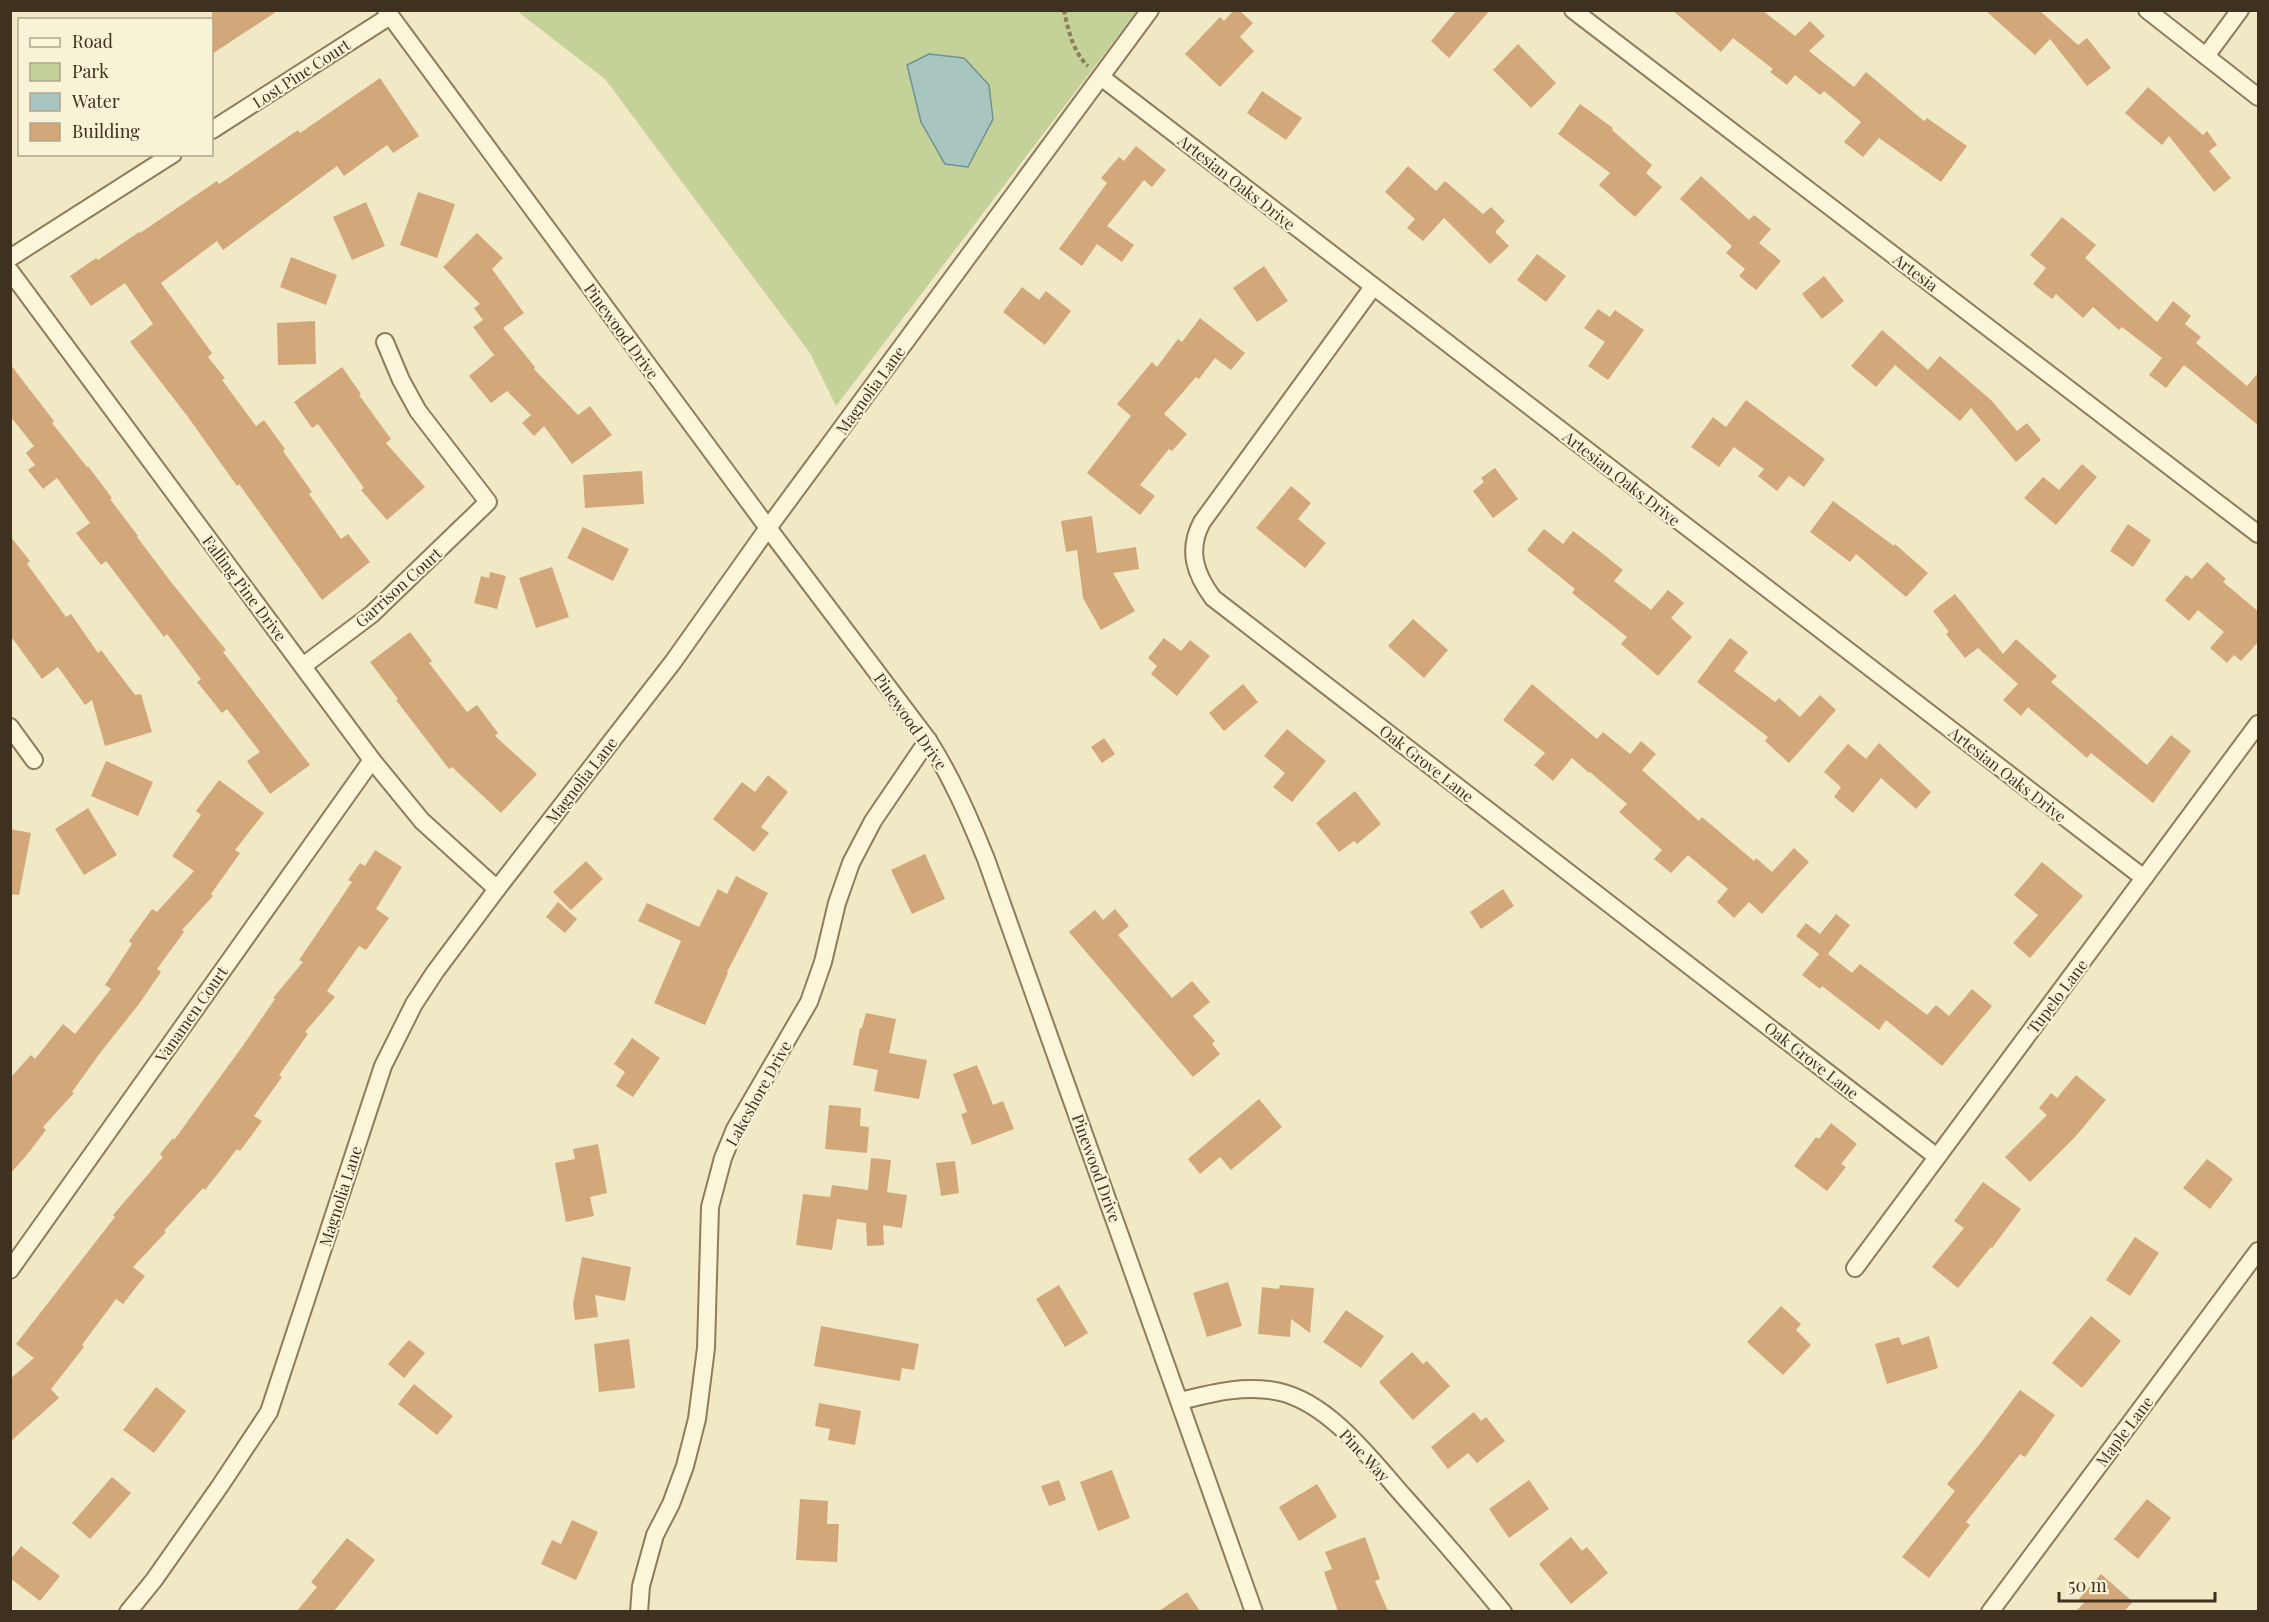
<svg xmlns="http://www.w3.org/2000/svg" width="2269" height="1622" font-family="'Playfair Display',serif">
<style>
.green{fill:#c4d199}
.water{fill:#a8c5bf;stroke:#6d948f;stroke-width:1.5}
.building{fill:#d2a87a}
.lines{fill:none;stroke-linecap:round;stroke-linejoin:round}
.minor-casing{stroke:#8e7c5a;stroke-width:20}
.path{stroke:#8e7c5a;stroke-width:4;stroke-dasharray:4.5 3;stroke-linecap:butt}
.minor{stroke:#fbf5da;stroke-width:16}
.labels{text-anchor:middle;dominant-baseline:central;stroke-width:4.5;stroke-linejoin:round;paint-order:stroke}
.street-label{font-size:16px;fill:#3e311f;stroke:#f8f2d6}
</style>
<rect width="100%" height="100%" fill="#f1e9c6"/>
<path class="green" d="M517,11H1137L836,406L810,353L605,79Z"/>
<path class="water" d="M929,54L964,58L989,85L993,119L968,167L945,164L921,122L907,65Z"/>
<g class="building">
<path d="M212,10H279L212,54Z"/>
<path d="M1234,10H1239L1253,23L1240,37L1254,51L1220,87L1185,54L1220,17L1224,21Z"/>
<path d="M1457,10H1490L1449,58L1431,41Z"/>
<path d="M1672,10H1762L1795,36L1810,21L1825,36L1809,51L1854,87L1866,72L1924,121L1927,118L1967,146L1941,182L1879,138L1863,157L1844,142L1861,122L1824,91L1820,95L1795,75L1787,85L1770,72L1773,69L1733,38L1721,52Z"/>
<path d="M1985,10H2039L2078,45L2087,38L2111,68L2087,86L2050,39L2035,55Z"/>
<path d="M1518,44L1556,83L1531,108L1493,70Z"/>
<path d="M380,78L419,136L393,153L387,145L344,176L337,166L223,250L217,241L161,283L212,353L208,357L225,378L222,380L256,426L264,420L285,449L283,451L312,492L309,494L341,539L348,534L370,562L322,600L239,484L237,486L188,417L130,342L153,324L125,283L91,306L70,276L96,258L98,260L139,232L140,233L217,181L219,184L298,130L300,133Z"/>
<path d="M2148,87L2203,135L2207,131L2217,145L2209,151L2231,178L2214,192L2169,136L2162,145L2125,113Z"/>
<path d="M1262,91L1302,118L1286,140L1247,113Z"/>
<path d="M1580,104L1613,128L1612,130L1652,165L1646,173L1662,187L1635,217L1599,185L1610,173L1558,134Z"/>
<path d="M1136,146L1166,170L1152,187L1144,180L1107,226L1134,245L1122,262L1097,244L1082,266L1059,249L1107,183L1101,178L1119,157L1124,161Z"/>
<path d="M1408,166L1436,191L1445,181L1483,214L1491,207L1505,221L1495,232L1509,246L1490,264L1444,218L1423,241L1407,228L1415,219L1385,192Z"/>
<path d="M1701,176L1749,220L1754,215L1771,229L1759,243L1781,261L1756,290L1739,276L1745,269L1726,253L1732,246L1680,199Z"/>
<path d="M418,192L455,204L437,258L400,245Z"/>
<path d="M366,202L385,246L352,260L333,217Z"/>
<path d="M2062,217L2096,245L2085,258L2157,322L2173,301L2191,316L2185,324L2201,337L2196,343L2247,386L2259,372V426L2184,365L2166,388L2149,375L2162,358L2122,327L2119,330L2093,307L2083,318L2056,294L2052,299L2033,284L2046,268L2030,255Z"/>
<path d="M477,233L503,258L492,269L524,313L503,328L535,367L534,369L578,415L590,406L612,435L572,464L544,426L534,436L522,423L531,415L507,391L491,403L469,376L494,355L473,327L483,320L474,308L480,304L443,267Z"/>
<path d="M1537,254L1566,276L1546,302L1517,280Z"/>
<path d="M291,257L337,275L326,305L280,287Z"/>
<path d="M1264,266L1288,301L1257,322L1233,288Z"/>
<path d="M1824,276L1844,301L1822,319L1802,294Z"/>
<path d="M1022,287L1039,300L1046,291L1071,311L1045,345L1003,312Z"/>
<path d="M1598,309L1610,317L1615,310L1644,330L1608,380L1588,366L1605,342L1584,328Z"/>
<path d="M1200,318L1245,353L1231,370L1215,358L1199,379L1196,377L1164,414L1187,434L1172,451L1169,449L1140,485L1155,496L1140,515L1087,473L1131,416L1117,404L1152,362L1157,367L1178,339L1182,342Z"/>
<path d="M315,321L316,364L278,365L277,323Z"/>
<path d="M1882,330L1928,370L1940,356L1992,401L2017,431L2027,423L2041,440L2016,462L1971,408L1960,421L1895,365L1876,387L1851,366Z"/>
<path d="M10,364L54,421L52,423L87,467L88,466L112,498L110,499L138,536L137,537L171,582L226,650L223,652L310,765L270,794L247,761L260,752L227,709L222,713L197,682L201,679L167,634L164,637L106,561L101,565L76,533L90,523L57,478L43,489L28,470L35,465L26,453L34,446L10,416Z"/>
<path d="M342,367L361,394L359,395L391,439L386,443L425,487L387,520L361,490L364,488L318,424L312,428L294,402Z"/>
<path d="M1746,400L1825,459L1804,487L1789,476L1777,491L1758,476L1764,469L1734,447L1719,467L1691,447L1713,417L1726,427Z"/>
<path d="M2082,464L2097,477L2056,525L2024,498L2043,477L2059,490Z"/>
<path d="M1495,468L1518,499L1493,518L1473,491L1484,482L1481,478Z"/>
<path d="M642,471L644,504L585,508L583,475Z"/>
<path d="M1291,486L1311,503L1298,519L1326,543L1305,568L1256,528Z"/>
<path d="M1833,501L1894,546L1895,544L1928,573L1906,597L1856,554L1850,562L1810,532Z"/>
<path d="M1092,516L1097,553L1136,547L1139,569L1113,573L1135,611L1101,630L1083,598L1077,550L1066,552L1061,521Z"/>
<path d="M2128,524L2151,540L2133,567L2110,551Z"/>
<path d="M583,527L629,549L613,581L567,558Z"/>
<path d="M1544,529L1563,544L1573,531L1603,554L1623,570L1614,581L1651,610L1668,590L1684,603L1671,618L1692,637L1658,676L1621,644L1627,637L1572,593L1575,589L1527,550Z"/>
<path d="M10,536L30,561L27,564L66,617L71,614L98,653L101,650L135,695L141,694L152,732L105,746L92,700L85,705L58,667L42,679L10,635Z"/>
<path d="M2207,562L2226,579L2223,582L2259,612V641L2241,661L2234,655L2227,663L2210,648L2224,632L2198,610L2189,621L2165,600L2186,575L2192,579Z"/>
<path d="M552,567L569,617L536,628L519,578Z"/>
<path d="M490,572L506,576L497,609L474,603L481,576L489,578Z"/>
<path d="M1955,594L2003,654L2016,639L2057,676L2051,682L2147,765L2171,735L2191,751L2153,803L2091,753L2087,758L2028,707L2021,716L2003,700L2018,684L1978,648L1965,658L1946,634L1949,632L1933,611Z"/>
<path d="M1413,619L1448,650L1424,678L1388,646Z"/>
<path d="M410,632L432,661L429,663L467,712L477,705L498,733L495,736L537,774L501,813L452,767L449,769L396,700L398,699L370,662Z"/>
<path d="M1164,638L1181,651L1190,640L1210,656L1177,696L1151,674L1157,666L1148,658Z"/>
<path d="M1730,638L1748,652L1734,671L1775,702L1779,698L1800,717L1820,695L1836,710L1789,763L1765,741L1768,737L1697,682Z"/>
<path d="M1243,684L1258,702L1224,731L1209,713Z"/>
<path d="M1532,684L1597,739L1603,732L1630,754L1641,741L1656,754L1642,770L1699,821L1702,817L1754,861L1756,858L1772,872L1794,848L1809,862L1762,914L1749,902L1734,918L1717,902L1728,889L1688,855L1671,873L1654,859L1662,850L1619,812L1627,804L1590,772L1589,773L1572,758L1553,781L1534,765L1545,753L1503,720Z"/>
<path d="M1287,729L1326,761L1292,802L1273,787L1285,773L1264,756Z"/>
<path d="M1104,738L1115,754L1102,763L1091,747Z"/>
<path d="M1879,743L1931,792L1916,809L1881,778L1853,813L1834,797L1841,787L1824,772L1848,744L1866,759Z"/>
<path d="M106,761L153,782L138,816L91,796Z"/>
<path d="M768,775L788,792L761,827L769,833L754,852L713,819L742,782L755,792Z"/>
<path d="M219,780L264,813L235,850L240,853L211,894L213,896L182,930L184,932L157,969L161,972L139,1004L100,1053L72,1092L74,1093L43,1127L46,1130L26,1156L10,1174V1078L31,1055L35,1059L63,1024L75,1034L111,989L105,985L132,944L129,941L152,909L157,912L194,871L172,856L201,815L196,811Z"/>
<path d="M1355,791L1381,824L1357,844L1354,841L1339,852L1316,823Z"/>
<path d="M88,808L117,855L84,875L55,829Z"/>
<path d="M10,829L31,833L19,895L10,894Z"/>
<path d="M375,850L402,867L376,909L389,918L366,950L359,946L327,991L335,997L305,1032L308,1034L279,1075L282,1077L254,1116L262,1121L240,1151L237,1149L205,1190L203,1188L164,1231L166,1232L133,1267L145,1276L123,1304L116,1299L82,1345L84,1347L51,1389L59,1398L10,1442V1379L34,1358L16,1344L115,1217L113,1215L163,1157L160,1154L173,1138L174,1140L242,1047L275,999L273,998L303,962L299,960L352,882L348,880L360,863L365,866Z"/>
<path d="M925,854L945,899L912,914L891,870Z"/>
<path d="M586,861L603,879L571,910L553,892Z"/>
<path d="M2042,862L2083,896L2030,958L2013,943L2038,915L2014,895Z"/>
<path d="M736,876L768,893L727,972L728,973L705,1025L654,1003L681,941L638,921L647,903L699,927L718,889L727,894Z"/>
<path d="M1503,889L1514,906L1481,929L1470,912Z"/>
<path d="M558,902L577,919L565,933L546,917Z"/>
<path d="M1115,909L1129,926L1118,935L1172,998L1192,981L1210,1002L1193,1016L1215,1041L1212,1044L1220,1054L1193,1077L1069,932L1095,910L1103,920Z"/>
<path d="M1836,914L1850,925L1828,954L1852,973L1860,964L1927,1015L1936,1005L1949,1016L1972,989L1992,1006L1942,1066L1886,1020L1879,1030L1822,986L1820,989L1802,975L1819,954L1796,936L1806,923L1820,934Z"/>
<path d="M866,1013L896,1019L889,1053L927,1060L919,1099L874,1091L878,1070L853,1065L860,1028H862Z"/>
<path d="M632,1038L660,1058L633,1097L616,1086L625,1072L614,1064Z"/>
<path d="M977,1065L993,1105L1003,1101L1014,1129L972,1145L961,1114L967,1112L953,1074Z"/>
<path d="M2076,1075L2106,1100L2075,1137L2030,1182L2005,1157L2047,1115L2039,1108L2051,1093L2057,1098Z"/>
<path d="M1259,1099L1282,1127L1231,1170L1220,1157L1200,1174L1188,1159Z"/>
<path d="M829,1105L861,1108L860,1126L869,1127L867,1153L825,1149Z"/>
<path d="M1831,1123L1857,1144L1841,1164L1846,1167L1827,1191L1794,1166L1816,1137L1819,1139Z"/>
<path d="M598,1144L607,1193L590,1197L594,1216L566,1222L555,1163L575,1159L573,1149Z"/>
<path d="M871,1158L891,1160L887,1192L907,1195L902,1228L883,1225L884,1245L867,1246L866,1223L837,1219L832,1250L796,1245L803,1194L830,1197L832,1185L868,1190Z"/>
<path d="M2207,1159L2233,1179L2210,1209L2183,1188Z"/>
<path d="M955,1161L959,1193L941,1196L936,1163Z"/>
<path d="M1983,1182L2021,1209L1992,1248L1991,1247L1958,1288L1932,1267L1964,1228L1954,1221Z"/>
<path d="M2135,1237L2159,1253L2130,1296L2106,1280Z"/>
<path d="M582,1257L631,1267L625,1301L595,1295L598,1317L575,1320L573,1304Z"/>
<path d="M1228,1282L1242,1326L1207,1337L1193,1293Z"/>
<path d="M1059,1285L1088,1333L1065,1347L1036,1299Z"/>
<path d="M1280,1285L1314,1288L1310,1333L1291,1319L1290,1337L1258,1334L1262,1287L1279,1289Z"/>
<path d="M1781,1306L1801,1324L1796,1330L1811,1345L1783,1375L1747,1342Z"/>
<path d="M1346,1310L1384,1336L1361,1368L1323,1342Z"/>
<path d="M2091,1316L2121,1341L2082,1388L2052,1363Z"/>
<path d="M821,1326L919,1344L914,1370L902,1368L900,1381L814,1366Z"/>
<path d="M1929,1336L1938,1368L1887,1384L1875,1344L1899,1337L1902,1345Z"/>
<path d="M629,1339L635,1388L599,1392L594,1344Z"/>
<path d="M409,1340L425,1353L404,1378L388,1364Z"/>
<path d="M1412,1352L1423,1364L1427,1361L1450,1386L1413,1420L1379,1382Z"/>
<path d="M414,1384L453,1416L437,1435L398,1404Z"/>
<path d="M156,1387L186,1411L154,1453L123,1430Z"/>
<path d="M2020,1390L2055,1415L2025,1457L2020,1454L1966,1522L1970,1525L1929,1578L1902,1557L1955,1491L1947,1484L1979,1445Z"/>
<path d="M819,1403L861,1411L855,1445L828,1440L830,1429L815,1426Z"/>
<path d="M1474,1412L1481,1421L1486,1417L1505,1441L1477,1463L1468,1453L1448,1469L1431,1447Z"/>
<path d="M1112,1470L1130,1518L1098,1531L1080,1482Z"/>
<path d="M112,1477L131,1493L90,1539L72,1523Z"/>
<path d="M1059,1480L1066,1500L1049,1506L1041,1486Z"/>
<path d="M1529,1480L1549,1509L1509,1538L1489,1509Z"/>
<path d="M1317,1484L1337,1517L1299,1541L1279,1507Z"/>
<path d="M800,1499L828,1501L827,1524H839L837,1562L796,1560Z"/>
<path d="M2147,1499L2171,1518L2138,1559L2114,1539Z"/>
<path d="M572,1520L598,1532L576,1580L541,1564L552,1540L561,1544Z"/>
<path d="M1365,1537L1380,1579L1375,1581L1388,1611H1338L1324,1572L1332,1569L1325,1552Z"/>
<path d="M1571,1537L1582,1551L1587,1547L1608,1573L1571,1604L1539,1564Z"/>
<path d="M347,1538L375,1560L334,1611H297L317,1587L311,1582Z"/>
<path d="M21,1546L60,1576L40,1601L10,1578V1560Z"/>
<path d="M2101,1574L2133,1602L2124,1611H2076L2084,1603L2079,1599Z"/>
<path d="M1187,1592L1200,1611H1159Z"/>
</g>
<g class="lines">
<defs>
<g id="minor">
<path d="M386,10L768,528L928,740C952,778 969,817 986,859L1254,1612"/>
<path d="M1573,10L2258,534"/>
<path d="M2147,10L2258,97"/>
<path d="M2206,56L2240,10"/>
<path d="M1101,77L2144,878"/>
<path d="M212,130L390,16"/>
<path d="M10,258L173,154"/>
<path d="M10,271L372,760L422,821L497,889"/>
<path d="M1373,287L1202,522C1187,550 1195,574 1213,598L1937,1157"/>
<path d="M303,666L372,614L488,502L418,411L401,380L385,342"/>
<path d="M10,727L34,760"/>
<path d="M1855,1268L2258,724"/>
<path d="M10,1270L372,760"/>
<path d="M1180,1401C1212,1393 1246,1384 1280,1392C1331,1404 1373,1462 1407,1500C1440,1537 1472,1574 1503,1612"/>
<path d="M128,1612L154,1580L220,1486L269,1412L383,1066L414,1004L435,972L497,889L673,662L768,528L1150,10"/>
<path d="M639,1612L641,1586L655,1535L671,1504L685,1466L697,1419L706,1348L710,1207L723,1158L735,1129L809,1002L823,962L837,903L851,863L873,821L928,740"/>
<path d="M1990,1612L2258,1251"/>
</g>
</defs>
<use href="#minor" class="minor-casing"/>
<path class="path" d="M1064,10C1068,30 1073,52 1088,66"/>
<use href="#minor" class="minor"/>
</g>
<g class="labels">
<g class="street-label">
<text transform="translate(301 73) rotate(-33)">Lost Pine Court</text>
<text transform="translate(1237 182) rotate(38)">Artesian Oaks Drive</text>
<text transform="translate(1916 272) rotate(37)">Artesia</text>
<text transform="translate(622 331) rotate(54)">Pinewood Drive</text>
<text transform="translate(870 390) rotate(-54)">Magnolia Lane</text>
<text transform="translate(1622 478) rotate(38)">Artesian Oaks Drive</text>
<text transform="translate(398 587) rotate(-42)">Garrison Court</text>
<text transform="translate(245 588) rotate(53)">Falling Pine Drive</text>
<text transform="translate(911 721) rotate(55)">Pinewood Drive</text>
<text transform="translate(1427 763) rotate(38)">Oak Grove Lane</text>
<text transform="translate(2008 774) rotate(38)">Artesian Oaks Drive</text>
<text transform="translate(581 780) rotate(-52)">Magnolia Lane</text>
<text transform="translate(2057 996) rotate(-53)">Tupelo Lane</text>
<text transform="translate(191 1014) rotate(-55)">Vanamen Court</text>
<text transform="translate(1812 1060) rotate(38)">Oak Grove Lane</text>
<text transform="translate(758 1093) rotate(-61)">Lakeshore Drive</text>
<text transform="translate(1097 1168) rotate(70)">Pinewood Drive</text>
<text transform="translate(340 1196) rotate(-72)">Magnolia Lane</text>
<text transform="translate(2124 1431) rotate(-53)">Maple Lane</text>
<text transform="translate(1365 1455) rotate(47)">Pine Way</text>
</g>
</g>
<rect width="2269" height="1622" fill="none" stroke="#3e311f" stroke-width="24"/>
<rect x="18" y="18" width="195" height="138" fill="#f8f2d6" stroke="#aea58d" stroke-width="1.5"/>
<rect x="30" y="38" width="30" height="9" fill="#fbf5da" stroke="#aea58d" stroke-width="1.5"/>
<text x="72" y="48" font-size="18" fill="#3e311f">Road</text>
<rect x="30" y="63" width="30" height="18" fill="#c4d199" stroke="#aea58d" stroke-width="1.5"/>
<text x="72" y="78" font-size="18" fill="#3e311f">Park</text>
<rect x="30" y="93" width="30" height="18" fill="#a8c5bf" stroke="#aea58d" stroke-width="1.5"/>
<text x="72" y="108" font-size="18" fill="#3e311f">Water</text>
<rect x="30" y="123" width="30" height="18" fill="#d2a87a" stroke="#aea58d" stroke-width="1.5"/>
<text x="72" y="138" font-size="18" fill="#3e311f">Building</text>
<path d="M2059 1592v9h156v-9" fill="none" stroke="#3e311f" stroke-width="3"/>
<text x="2068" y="1592" font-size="18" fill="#3e311f" stroke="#f8f2d6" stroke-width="4.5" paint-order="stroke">50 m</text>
</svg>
